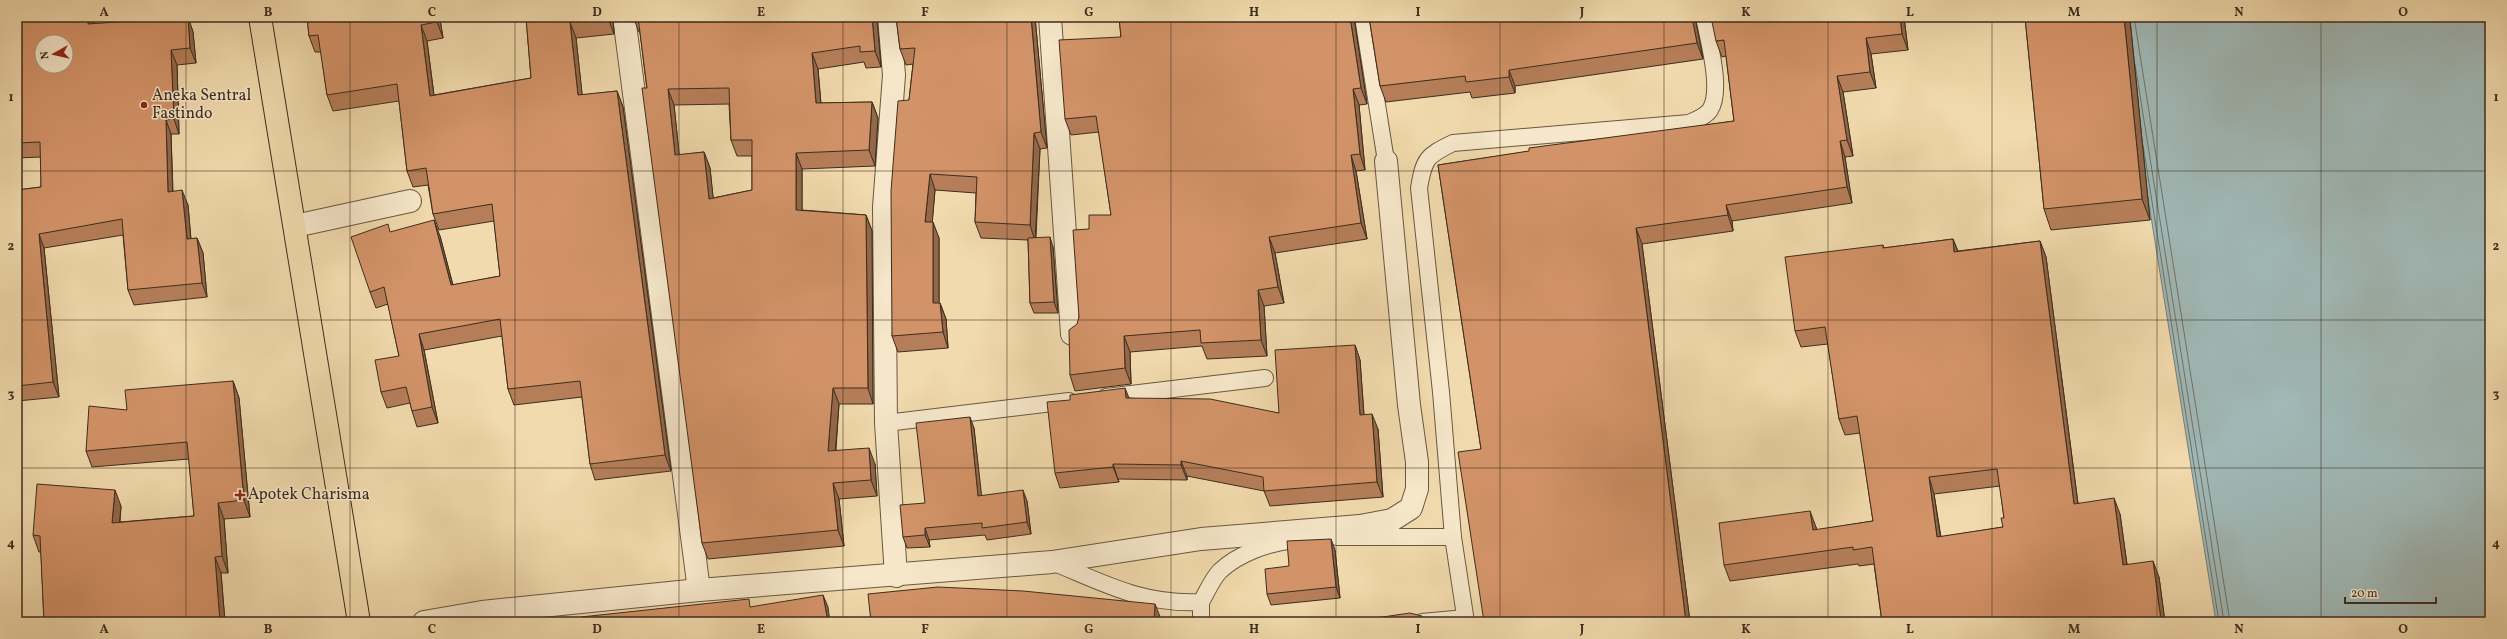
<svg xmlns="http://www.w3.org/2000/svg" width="2507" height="639" font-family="Vollkorn,serif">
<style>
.water{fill:#a0b8b6;stroke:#78807a}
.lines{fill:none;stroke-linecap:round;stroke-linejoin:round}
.shore{stroke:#6e726a;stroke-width:1}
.lane-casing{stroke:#695842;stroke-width:18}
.street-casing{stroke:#695842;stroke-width:24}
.highway-casing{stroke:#3c2d1f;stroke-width:24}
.lane{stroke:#f6e7ca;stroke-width:16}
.street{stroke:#f6e7ca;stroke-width:22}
.highway{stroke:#f1daad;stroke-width:22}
.wall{fill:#b57e59;stroke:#3c2d1f;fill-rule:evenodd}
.shaded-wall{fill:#946749;stroke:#3c2d1f}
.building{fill:#d39368;stroke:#3c2d1f;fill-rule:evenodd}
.grid{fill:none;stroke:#3c2d1f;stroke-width:1;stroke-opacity:0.55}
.poi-dot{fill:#8f2418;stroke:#f6e7ca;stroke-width:1.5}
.labels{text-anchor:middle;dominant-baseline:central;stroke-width:3;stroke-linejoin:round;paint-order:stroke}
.poi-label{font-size:16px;fill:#3c2d1f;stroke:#f6e7ca;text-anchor:start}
.neatline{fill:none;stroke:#3c2d1f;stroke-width:1.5}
.grid-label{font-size:13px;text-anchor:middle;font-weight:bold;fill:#3c2d1f}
</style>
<rect width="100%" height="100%" fill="#f1daad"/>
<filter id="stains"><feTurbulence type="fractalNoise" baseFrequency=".005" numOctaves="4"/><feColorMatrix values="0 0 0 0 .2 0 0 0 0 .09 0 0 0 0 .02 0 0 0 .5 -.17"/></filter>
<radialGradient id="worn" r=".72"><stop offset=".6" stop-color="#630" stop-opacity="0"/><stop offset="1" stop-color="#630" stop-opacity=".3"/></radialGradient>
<path class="water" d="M2119,17H2490V622H2216Z"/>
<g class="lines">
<g class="shore">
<path d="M2134,17L2230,622"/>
<path d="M2135,64L2224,622"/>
<path d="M2143,145L2219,622"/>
</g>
<defs>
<g id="lane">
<path d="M1363,17L1386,161"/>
<path d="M1106,397L1265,378"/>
<path d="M886,423L1069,401"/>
<path d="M1337,537H1453L1441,392L1419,188C1424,159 1426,156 1453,143L1689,123C1696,120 1706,116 1710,110C1723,90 1708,39 1704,17"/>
<path d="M1453,537L1466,622"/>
<path d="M1052,562C1104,583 1142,605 1201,602C1207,592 1212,579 1220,571C1239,553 1269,543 1294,540"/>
<path d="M1201,602V622"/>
<path d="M1422,622L1465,618"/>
</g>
<g id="street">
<path d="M624,17L699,590"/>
<path d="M889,17L894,75L884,207L886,423L896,576"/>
<path d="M1050,17L1072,334"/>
<path d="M295,226L410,201"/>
<path d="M424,622L482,612L699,590L1052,562L1201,539L1360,526L1392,520L1411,508L1417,489V462L1409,405L1386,161"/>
</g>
<path id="highway" d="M260,17L359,622"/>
</defs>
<use href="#lane" class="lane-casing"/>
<use href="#street" class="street-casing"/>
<use href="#highway" class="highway-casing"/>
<use href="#lane" class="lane"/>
<use href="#street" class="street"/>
<use href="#highway" class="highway"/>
</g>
<g class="wall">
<path d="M17,17H93L94,24L188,17L193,32L196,63L177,65L179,134H171L173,191L188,205L191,239L197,238L203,253L207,297L134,305L128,290L123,235L44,248L59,397L17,401V190L41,187V157L17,158Z"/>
<path d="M307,17H456L440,19L443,38L427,41L434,95L531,78L526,17H613L614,34L576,38L582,95L617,91L623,107L671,471L595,480L590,464L582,397L514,405L508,389L502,336L424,350L438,423L417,427L412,411L410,403L387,408L381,392L399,356L388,304L376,308L370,292L391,232L440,236L453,285L500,276L494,221L439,230L433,214L428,185L413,187L407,171L399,101L333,111L327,95L321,52H315L309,36Z"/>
<path d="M633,17H877V18L881,67L866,68L864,62L818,69L821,103L872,102L878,118L875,166L802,169V210L866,215L872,231L873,404H839L836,450L875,464L877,496L839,499L844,546L708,559L702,543L640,32H639ZM729,104L731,140L737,156H752V190L713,198L710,168L704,152L679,155L674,105Z"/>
<path d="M896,17H1035L1047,148L1040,149L1036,238L1053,247L1058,313H1034L1030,303L1028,240L981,238L975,222L976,193L935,190L932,222L939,238V303H940L946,319L948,348L898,352L892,336L909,100L913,64L906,65L900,49Z"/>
<path d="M1119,17H1354V18L1367,104L1359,105L1365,170L1356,171L1367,239L1275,253L1284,303L1264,306L1267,356L1207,359L1202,346L1130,352L1131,384L1075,391L1070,375L1079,317L1089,229L1111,215L1099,132L1071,135L1065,119L1121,37Z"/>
<path d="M1369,17H1695L1703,59L1515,86V93L1472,98L1470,92L1386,102L1380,86Z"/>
<path d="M1904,17L1908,50L1871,54L1876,88L1843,92L1853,156L1845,157L1852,203L1732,221L1733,231L1642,244L1690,622H1484L1481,449L1438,165L1734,121L1726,56L1722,57L1716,41Z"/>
<path d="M2025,17H2129L2130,20L2150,220L2051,230L2044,209Z"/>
<path d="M1953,239L1958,251L2040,241L2046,257L2078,503L2120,514L2127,564L2159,577L2165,622H1882L1874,564L1859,566L1858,564L1730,581L1724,565L1816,527L1817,530L1873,521L1860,433L1845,435L1839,419L1828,344L1801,347L1795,331L1883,245L1884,248ZM2000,486L2004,518L2003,527L1941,537L1934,494Z"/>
<path d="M1355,345L1360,360L1364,415L1378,429L1383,497L1270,506L1264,491L1187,476V480L1118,479L1119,482L1060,488L1055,473L1129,398L1279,413Z"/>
<path d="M233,381L239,398L250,517L224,519L228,573H221L225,622H44L41,552H39L33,535L121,506L120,522L194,516L189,459L92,467L86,451L127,410Z"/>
<path d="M974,428L981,496L1027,501L1031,534L987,540L985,535L929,540L930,547L907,548L903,537Z"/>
<path d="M1335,550L1340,598L1271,605L1267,594Z"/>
</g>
<g class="shaded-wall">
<path d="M88,17H93L94,39L88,24Z"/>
<path d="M188,17L193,32L196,63L190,48Z"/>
<path d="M436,17H439L440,19L443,38L437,22Z"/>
<path d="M608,17H613L614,34L608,18Z"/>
<path d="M872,17H877V18L881,67L875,51Z"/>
<path d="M1031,17H1035L1047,148L1041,132Z"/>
<path d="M1350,17H1354V18L1367,104L1361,88Z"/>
<path d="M1692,17H1695L1703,59L1697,43Z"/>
<path d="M1900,17H1904L1908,50L1902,34Z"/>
<path d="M2124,17H2129L2130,20L2150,220L2142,199Z"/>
<path d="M570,22L576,38L584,111L578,95Z"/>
<path d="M421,25L427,41L436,112L430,96Z"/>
<path d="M1866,38L1871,54L1876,88L1870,72Z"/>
<path d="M171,50L177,65L179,134L174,119Z"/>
<path d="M812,53L818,69L822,119L816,103Z"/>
<path d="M1509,70L1515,86V93L1509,77Z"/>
<path d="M1837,76L1843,92L1853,156L1847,140Z"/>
<path d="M668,89L674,105L681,171L675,155Z"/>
<path d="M1353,89L1359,105L1365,170L1360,154Z"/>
<path d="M617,91L623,107L671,471L665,455Z"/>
<path d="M872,102L878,118L875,166L869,150Z"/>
<path d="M166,120L171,134L173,206L168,192Z"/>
<path d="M1034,133L1040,149L1035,241L1030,225Z"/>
<path d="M1840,141L1845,157L1852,203L1847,187Z"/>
<path d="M704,152L710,168L715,215L709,199Z"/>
<path d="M796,153L802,169V226L796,210Z"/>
<path d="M1351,155L1356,171L1367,239L1361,223Z"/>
<path d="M930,174L935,190L931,238L925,222Z"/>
<path d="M182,190L188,205L192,254L187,239Z"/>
<path d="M1726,205L1732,221L1733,231L1728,215Z"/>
<path d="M866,215L872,231L873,404L868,388Z"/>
<path d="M434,220L440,236L457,301L451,285Z"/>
<path d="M933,222L939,238V319L933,303Z"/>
<path d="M1636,228L1642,244L1690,622H1686Z"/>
<path d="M39,234L44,248L59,397L53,382Z"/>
<path d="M1050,237L1053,247L1058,313L1054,302Z"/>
<path d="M1269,237L1275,253L1284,303L1278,287Z"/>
<path d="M197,238L203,253L207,297L202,283Z"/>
<path d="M1953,239L1959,255L1954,252Z"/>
<path d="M2040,241L2046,257L2080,520L2074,504Z"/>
<path d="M1258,290L1264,306L1267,356L1261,340Z"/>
<path d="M940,303L946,319L948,348L943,332Z"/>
<path d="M419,334L424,350L438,423L432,407Z"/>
<path d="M1124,336L1130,352L1131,384L1125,368Z"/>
<path d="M1355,345L1360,360L1365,430L1360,415Z"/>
<path d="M233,381L239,398L250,517L244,500Z"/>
<path d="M833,388L839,404L834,467L828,451Z"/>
<path d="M1125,388L1131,403L1126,398Z"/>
<path d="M1372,414L1378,429L1383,497L1377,482Z"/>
<path d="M970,417L974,428L983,508L978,496Z"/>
<path d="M869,448L875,464L877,496L871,480Z"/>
<path d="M1181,461L1187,476V480L1181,465Z"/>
<path d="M1113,464L1119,482L1113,467Z"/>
<path d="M1929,477L1934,494L1943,554L1937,537Z"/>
<path d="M833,483L839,499L844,546L838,530Z"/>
<path d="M115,490L121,506L118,539L112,523Z"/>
<path d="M1023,490L1027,501L1031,534L1027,522Z"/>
<path d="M2114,498L2120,514L2129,581L2123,565Z"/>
<path d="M218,503L224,519L228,573L222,556Z"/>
<path d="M1810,511L1816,527L1819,546L1813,530Z"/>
<path d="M925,528L929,540L930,547L925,535Z"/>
<path d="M1331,539L1335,550L1340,598L1336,587Z"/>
<path d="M215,557L221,573L225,622H220Z"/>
<path d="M2153,561L2159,577L2165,622H2162L2161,620Z"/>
<path d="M823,595L828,607L830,622H828Z"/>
<path d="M1155,604L1161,619V622H1154Z"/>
</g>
<g class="building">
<path d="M17,17H88V24L188,17L190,48L171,50L174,119L166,120L168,192L182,190L187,239L197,238L202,283L128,290L122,219L39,234L53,382L17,386V190L41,187L40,142L17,143ZM42,42H66V66H42Z"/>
<path d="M307,17H436L437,22L421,25L430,96L531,78L526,17H608V18L570,22L578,95L617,91L665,455L590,464L580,381L508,389L500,319L419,334L432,407L412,411L406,387L381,392L375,360L399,356L384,287L370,292L351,237L388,224L390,232L434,220L451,285L500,276L492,204L433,214L426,168L407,171L397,84L327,95L318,35L309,36Z"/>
<path d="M638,17H872L875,51L860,52V46L812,53L816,103L872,102L869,150L796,153V210L866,215L868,388H833L828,451L869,448L871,480L833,483L838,530L702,543L642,88H647ZM729,88L731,140H752V190L709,199L704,152L675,155L668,89Z"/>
<path d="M896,17H1031L1041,132L1034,133L1030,225L975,222L977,177L930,174L925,222H933V303H940L943,332L892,336L891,191L898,101L909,100L915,48L900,49Z"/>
<path d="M1119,17H1350L1361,88L1353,89L1360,154L1351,155L1361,223L1269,237L1278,287L1258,290L1261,340L1201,343L1200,330L1124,336L1125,368L1070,375L1069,330L1077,324L1079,317L1073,230L1089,229V215H1111L1096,116L1065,119L1059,40L1121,37Z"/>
<path d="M1369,17H1692L1697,43L1509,70V77L1466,82L1465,76L1380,86Z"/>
<path d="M1711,17H1900L1902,34L1866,38L1870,72L1837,76L1847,140L1840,141L1847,187L1726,205L1728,215L1636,228L1686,622H1484L1458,452L1481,449L1438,165L1529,151V148L1734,121L1724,40L1716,41Z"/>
<path d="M2025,17H2124L2142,199L2044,209Z"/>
<path d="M1050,237L1054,302L1030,303L1028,238Z"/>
<path d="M1953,239L1954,252L2040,241L2074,504L2114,498L2123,565L2153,561L2161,620L2145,622H1882L1872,547L1853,550V547L1724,565L1719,523L1810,511L1813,530L1873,521L1857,416L1839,419L1825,327L1795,331L1785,257L1883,245V248ZM1997,469L2004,518H2001L2003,527L1937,537L1929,477Z"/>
<path d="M1355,345L1360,415L1372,414L1377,482L1264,491L1263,477L1181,461V465L1113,464V467L1055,473L1047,402L1070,400V395L1125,388L1126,398L1210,399L1279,413L1275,350Z"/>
<path d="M233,381L244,500L218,503L222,556L215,557L220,622H44L40,536L33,535L37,484L115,490L112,523L194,516L187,442L86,451L89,406L127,410L125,390Z"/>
<path d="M970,417L978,496L1023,490L1027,522L982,528V523L925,528V535L903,537L900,505L925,503L916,423Z"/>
<path d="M1331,539L1336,587L1267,594L1265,569L1289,566L1287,541Z"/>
<path d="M938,587L1023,591L1155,604L1154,622H871L868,594Z"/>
<path d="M823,595L828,622H582L581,617L749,599L750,607Z"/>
<path d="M1410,613L1422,616L1423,622H1370L1369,619Z"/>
</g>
<path class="grid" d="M186,17V622M350,17V622M515,17V622M679,17V622M843,17V622M1007,17V622M1171,17V622M1336,17V622M1500,17V622M1664,17V622M1828,17V622M1992,17V622M2157,17V622M2321,17V622M17,171H2490M17,320H2490M17,468H2490"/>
<g class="poi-dot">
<circle cx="144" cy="105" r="4"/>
<path d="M238 489h4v4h4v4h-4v4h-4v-4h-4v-4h4z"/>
</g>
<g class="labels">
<g class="poi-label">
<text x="152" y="96">Aneka Sentral<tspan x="152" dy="18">Fastindo</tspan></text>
<text x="248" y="495">Apotek Charisma</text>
</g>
</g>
<rect width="2507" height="639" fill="none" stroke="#f1daad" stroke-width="44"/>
<g transform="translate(54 54) rotate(262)"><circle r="19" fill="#f6e7ca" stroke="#ac9d86"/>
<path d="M0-3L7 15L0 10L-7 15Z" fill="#8f2418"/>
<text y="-6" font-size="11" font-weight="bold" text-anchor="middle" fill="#3c2d1f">N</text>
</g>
<path d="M2345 597v6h91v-6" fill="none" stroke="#3c2d1f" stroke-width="2"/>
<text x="2351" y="597" font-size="12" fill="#3c2d1f" stroke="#f6e7ca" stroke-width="3" paint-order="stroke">20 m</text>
<rect x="22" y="22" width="2463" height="595" class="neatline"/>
<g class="grid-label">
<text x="104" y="16">A</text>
<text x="268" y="16">B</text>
<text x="432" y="16">C</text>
<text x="597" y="16">D</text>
<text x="761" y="16">E</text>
<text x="925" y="16">F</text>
<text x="1089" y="16">G</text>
<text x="1254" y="16">H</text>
<text x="1418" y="16">I</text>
<text x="1582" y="16">J</text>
<text x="1746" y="16">K</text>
<text x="1910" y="16">L</text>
<text x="2074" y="16">M</text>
<text x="2239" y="16">N</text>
<text x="2403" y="16">O</text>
<text x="11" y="101">1</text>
<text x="2496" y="101">1</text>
<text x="11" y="250">2</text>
<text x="2496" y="250">2</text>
<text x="11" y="398">3</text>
<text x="2496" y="398">3</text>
<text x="11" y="547">4</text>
<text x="2496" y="547">4</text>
<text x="104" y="633">A</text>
<text x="268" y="633">B</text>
<text x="432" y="633">C</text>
<text x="597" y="633">D</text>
<text x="761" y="633">E</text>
<text x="925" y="633">F</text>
<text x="1089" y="633">G</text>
<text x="1254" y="633">H</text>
<text x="1418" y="633">I</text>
<text x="1582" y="633">J</text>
<text x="1746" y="633">K</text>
<text x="1910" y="633">L</text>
<text x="2074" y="633">M</text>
<text x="2239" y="633">N</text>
<text x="2403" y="633">O</text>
</g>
<rect width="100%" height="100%" filter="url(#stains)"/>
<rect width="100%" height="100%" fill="url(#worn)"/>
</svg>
